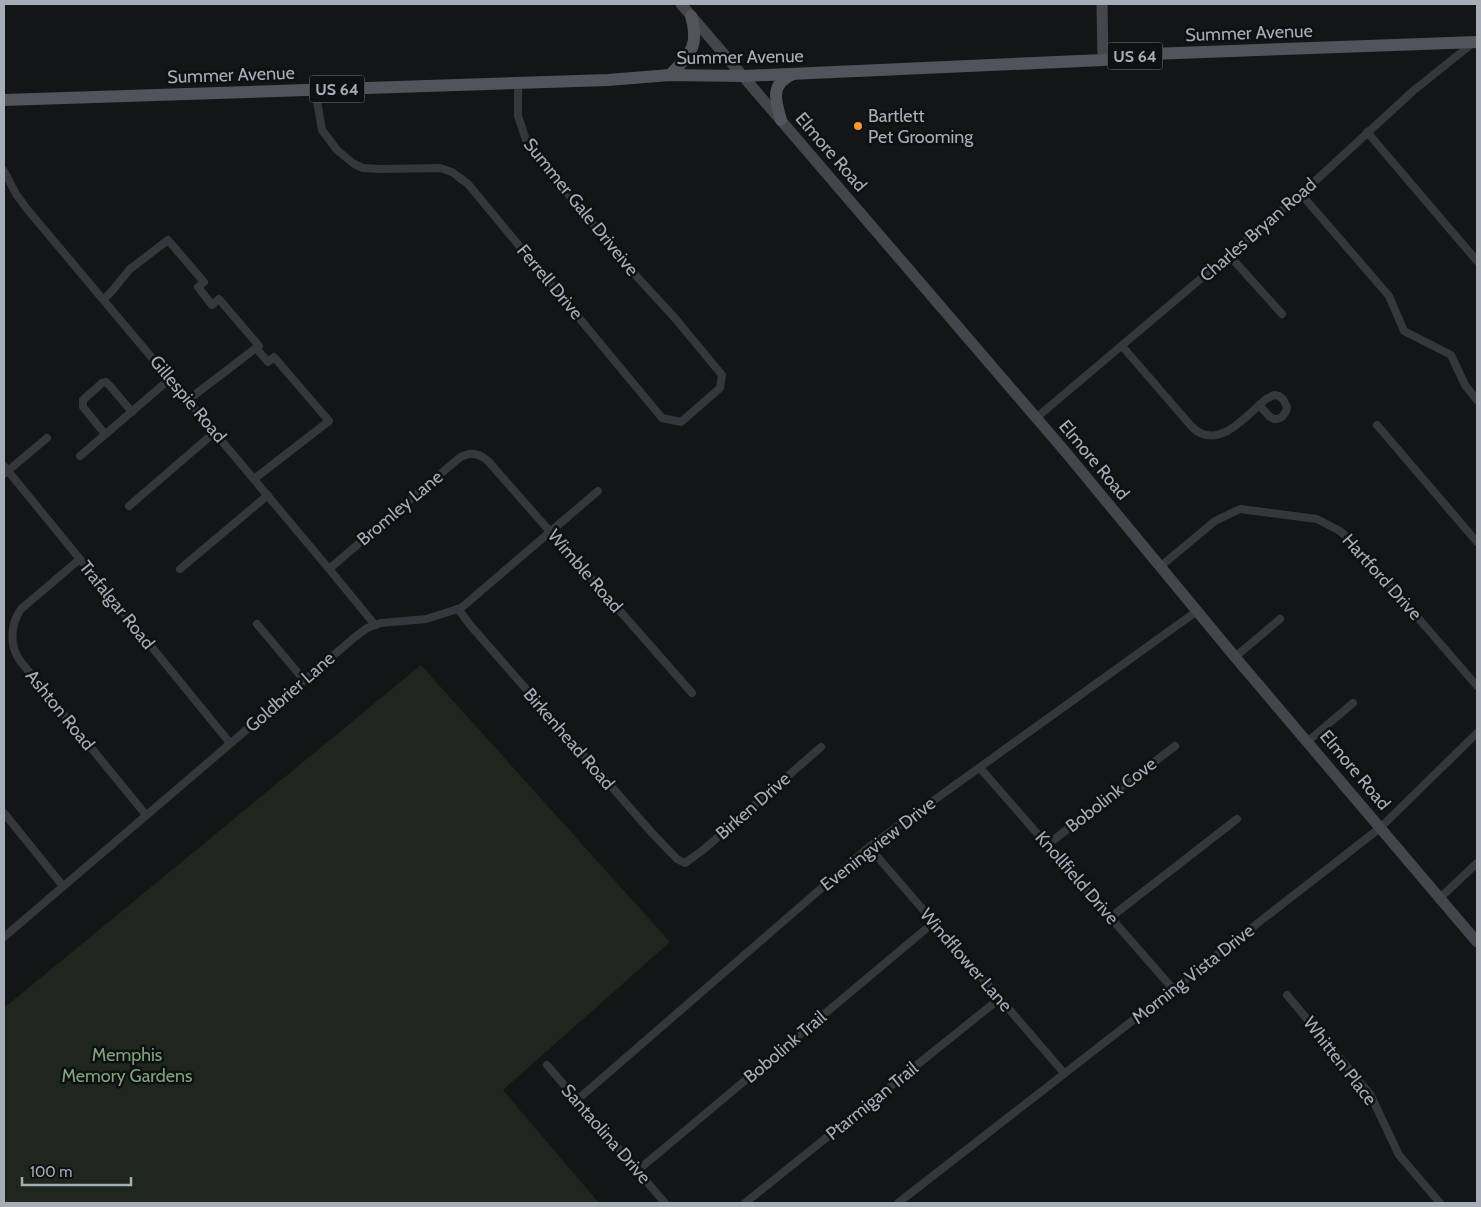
<svg xmlns="http://www.w3.org/2000/svg" width="1481" height="1207" font-family="Cabin,sans-serif">
<style>
.green{fill:#1e261e}
.lines{fill:none;stroke-linecap:round;stroke-linejoin:round}
.street{stroke:#35373b;stroke-width:8}
.secondary{stroke:#43464b;stroke-width:11}
.primary{stroke:#51545a;stroke-width:12}
.poi-dot{fill:#f7992c;stroke:#0f1011;stroke-width:2}
.labels{text-anchor:middle;dominant-baseline:central;stroke-width:5;stroke-linejoin:round;paint-order:stroke}
.shield{fill:#0f1011;stroke:#797e85;stroke-width:1}
.shield-label{font-size:16px;font-weight:bold;fill:#a6adb7}
.street-label{font-size:18px;fill:#a6adb7;stroke:#0f1011}
.poi-label{font-size:18px;fill:#a6adb7;stroke:#0f1011;text-anchor:start}
.park-label{font-size:18px;fill:#7fa37c;stroke:#0f1011}
</style>
<rect width="100%" height="100%" fill="#141516"/>
<path class="green" d="M421,665L670,942L503,1090L599,1203H4V1008Z"/>
<g class="lines">
<g class="street">
<path d="M315,89L322,130L337,150L354,164L363,168L380,169L440,168L452,172L468,184L662,418L681,422L720,388L722,375L674,317L639,279L528,146L518,116V83"/>
<path d="M1367,132L1477,261"/>
<path d="M4,171L16,194L27,209L330,570L375,625"/>
<path d="M1301,194L1389,296L1404,331L1451,355L1465,385L1477,400"/>
<path d="M1229,255L1282,314"/>
<path d="M104,299L112,291L130,269L168,240L204,282L198,287L212,305L219,299L259,346L256,348L268,362L274,357L329,421L254,479"/>
<path d="M1122,346L1192,427C1218,452 1246,416 1266,399L1274,395L1279,396L1283,399L1287,407C1286,414 1281,420 1274,419L1270,417L1259,405"/>
<path d="M188,400L256,348"/>
<path d="M1036,418L1301,194L1413,91L1473,43"/>
<path d="M1377,425L1477,542"/>
<path d="M105,434L83,407V400L102,383L106,382L110,386L132,412"/>
<path d="M80,456L171,378"/>
<path d="M4,466L230,743"/>
<path d="M4,474L47,438"/>
<path d="M129,506L215,432"/>
<path d="M80,559L21,609C10,625 9,646 21,662L146,815"/>
<path d="M1161,566L1215,521L1240,509L1317,519L1340,531L1354,544L1477,686"/>
<path d="M180,569L268,495"/>
<path d="M329,569L458,459C469,451 479,453 488,461L692,693"/>
<path d="M458,609L471,626L652,833L677,859L685,863L703,850L821,747"/>
<path d="M257,624L304,680"/>
<path d="M1235,657L1280,619"/>
<path d="M1307,742L1353,703"/>
<path d="M980,768L1173,989"/>
<path d="M4,813L63,886"/>
<path d="M1047,845L1175,746"/>
<path d="M869,847L1064,1073"/>
<path d="M1441,897L1477,863"/>
<path d="M1111,917L1237,819"/>
<path d="M4,937L355,637L367,628L381,623L426,619L461,608L598,491"/>
<path d="M1287,995L1370,1094L1399,1155L1440,1203"/>
<path d="M547,1065L665,1203"/>
<path d="M577,1100L869,847L1197,611"/>
<path d="M637,1171L933,923"/>
<path d="M745,1203L999,999"/>
<path d="M898,1203L1380,828L1477,733"/>
</g>
<g class="secondary">
<path d="M681,4L1063,449L1235,657L1477,942"/>
<path d="M1102,4L1103,60"/>
</g>
<g class="primary">
<path d="M670,75C690,54 700,46 691,16"/>
<path d="M4,100L608,80L670,75L744,76L1103,60L1151,54L1477,42"/>
<path d="M781,120C775,100 770,84 793,74"/>
</g>
</g>
<circle class="poi-dot" cx="858" cy="126" r="5"/>
<g class="labels">
<g class="shield">
<rect x="1107.5" y="42.5" width="55" height="27" rx="4"/>
<rect x="309.5" y="75.5" width="55" height="27" rx="4"/>
</g>
<g class="shield-label">
<text x="1135" y="56">US 64</text>
<text x="337" y="89">US 64</text>
</g>
<g class="street-label">
<text transform="translate(1249 33) rotate(-2)">Summer Avenue</text>
<text transform="translate(740 57) rotate(-1)">Summer Avenue</text>
<text transform="translate(231 75) rotate(-2)">Summer Avenue</text>
<text transform="translate(831 152) rotate(49)">Elmore Road</text>
<text transform="translate(581 207) rotate(51)">Summer Gale Driveive</text>
<text transform="translate(1258 230) rotate(-41)">Charles Bryan Road</text>
<text transform="translate(550 282) rotate(50)">Ferrell Drive</text>
<text transform="translate(188 399) rotate(50)">Gillespie Road</text>
<text transform="translate(1094 460) rotate(50)">Elmore Road</text>
<text transform="translate(400 508) rotate(-40)">Bromley Lane</text>
<text transform="translate(585 571) rotate(49)">Wimble Road</text>
<text transform="translate(1382 577) rotate(48)">Hartford Drive</text>
<text transform="translate(117 605) rotate(51)">Trafalgar Road</text>
<text transform="translate(290 692) rotate(-41)">Goldbrier Lane</text>
<text transform="translate(60 710) rotate(51)">Ashton Road</text>
<text transform="translate(569 739) rotate(49)">Birkenhead Road</text>
<text transform="translate(1355 770) rotate(50)">Elmore Road</text>
<text transform="translate(1111 795) rotate(-38)">Bobolink Cove</text>
<text transform="translate(753 806) rotate(-41)">Birken Drive</text>
<text transform="translate(878 844) rotate(-38)">Eveningview Drive</text>
<text transform="translate(1077 878) rotate(49)">Knollfield Drive</text>
<text transform="translate(966 960) rotate(49)">Windflower Lane</text>
<text transform="translate(1193 974) rotate(-38)">Morning Vista Drive</text>
<text transform="translate(785 1047) rotate(-40)">Bobolink Trail</text>
<text transform="translate(1340 1061) rotate(52)">Whitten Place</text>
<text transform="translate(872 1101) rotate(-39)">Ptarmigan Trail</text>
<text transform="translate(606 1134) rotate(49)">Santaolina Drive</text>
</g>
<g class="poi-label">
<text x="868" y="116">Bartlett<tspan x="868" dy="21">Pet Grooming</tspan></text>
</g>
<g class="park-label">
<text x="127" y="1055">Memphis<tspan x="127" dy="21">Memory Gardens</tspan></text>
</g>
</g>
<rect width="1481" height="1207" fill="none" stroke="#a6adb7" stroke-width="10"/>
<path d="M22 1177v8h109v-8" fill="none" stroke="#a6adb7" stroke-width="2.5"/>
<text x="30" y="1177" font-size="15" fill="#a6adb7" stroke="#0f1011" stroke-width="4" paint-order="stroke">100 m</text>
</svg>
